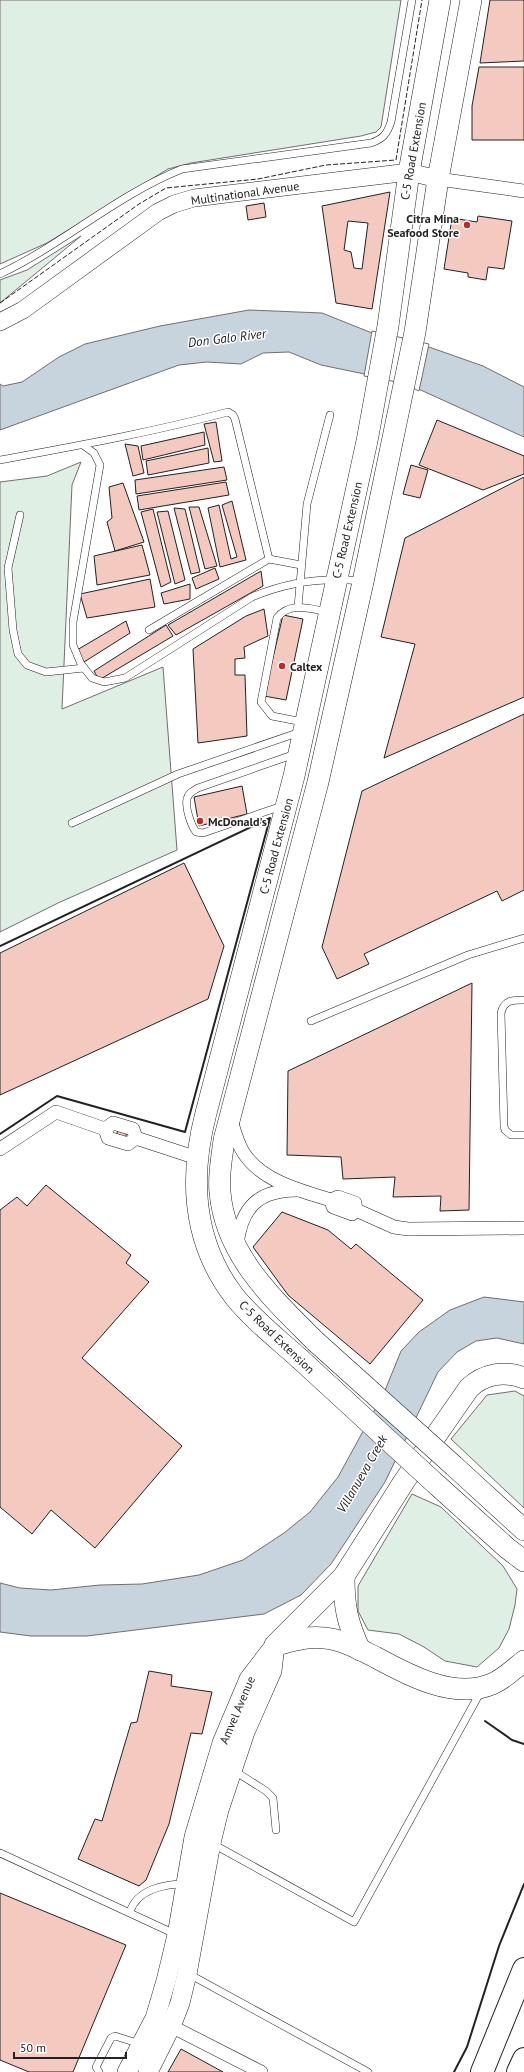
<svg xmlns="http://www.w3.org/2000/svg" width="524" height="2072" font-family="'PT Sans',sans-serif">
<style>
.green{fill:#e0efe3;stroke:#6f6f6f}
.water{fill:#c7d3dd;stroke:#6f6f6f}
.pier{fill:#fff;stroke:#6f6f6f}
.building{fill:#f3c9c0;stroke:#222;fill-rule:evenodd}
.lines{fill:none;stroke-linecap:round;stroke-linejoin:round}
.service-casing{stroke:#222;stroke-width:8}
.minor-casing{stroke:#222;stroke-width:14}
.tertiary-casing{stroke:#222;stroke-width:18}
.secondary-casing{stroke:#222;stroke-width:20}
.primary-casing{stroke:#222;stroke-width:22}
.motorway-casing{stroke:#222;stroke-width:24}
.service{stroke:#fff;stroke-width:7}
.minor{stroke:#fff;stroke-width:13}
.tertiary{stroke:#fff;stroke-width:17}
.secondary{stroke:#fff;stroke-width:19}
.primary{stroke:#fff;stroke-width:21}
.motorway{stroke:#fff;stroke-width:22}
.primary-bridge-casing{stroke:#222;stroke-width:22;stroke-linecap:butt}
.primary-bridge{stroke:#fff;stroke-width:21}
.fence{stroke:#222;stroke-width:1;stroke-dasharray:5 2;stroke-linecap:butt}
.wall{stroke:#222;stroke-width:2}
.poi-dot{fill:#c62828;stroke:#fff;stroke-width:1.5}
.labels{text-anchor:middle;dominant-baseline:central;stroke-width:3;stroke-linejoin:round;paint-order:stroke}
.street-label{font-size:12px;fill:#222;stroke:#fff}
.poi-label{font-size:12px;font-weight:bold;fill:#222;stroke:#fff;text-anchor:start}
.water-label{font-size:13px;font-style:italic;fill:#222;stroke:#fff}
</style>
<rect width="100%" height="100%" fill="#fff"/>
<g class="green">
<path d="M0,0H401L381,127L376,132L361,136L191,163L168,169L47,243L0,264Z"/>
<path d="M81,236L0,303V280L27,270Z"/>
<path d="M81,462L72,485L62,709L163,667L177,850L58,903L0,932V482L47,476Z"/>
<path d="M515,1391L524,1396V1508L451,1439L487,1395Z"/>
<path d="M412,1494L441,1507L503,1566L517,1589L515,1605L509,1629L499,1648L477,1667L445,1661L424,1647L399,1634L368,1630L358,1611V1586Z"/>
</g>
<g class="water">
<path d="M249,310L322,313L372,333L429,347L483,366L524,387V437L403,382L321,365L289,352L263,353L241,364L207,362L179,365L0,430V384L3,386L22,382L59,357L85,344L160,326Z"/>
<path d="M484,1297L524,1302V1344L497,1338L476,1341L457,1352L438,1372L385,1482L331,1564L301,1595L264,1614L87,1636H31L0,1632V1583L20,1588L51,1590L100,1585L142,1584L199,1575L243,1560L284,1533L310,1512L338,1477L384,1393L401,1351L419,1332L450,1310Z"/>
</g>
<path class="pier" d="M372,331L429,344L419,391L402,383L364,376Z"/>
<g class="building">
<path d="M490,0H524V61L480,63Z"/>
<path d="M479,67H524V140H472V106Z"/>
<path d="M390,192L372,309L336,303L322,206ZM348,221L368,223L362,269L354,268L351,252L344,250Z"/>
<path d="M264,203L266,217L248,220L246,206Z"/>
<path d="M478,216L512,221L504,269L488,267L486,280L468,277V273L444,269L452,218L477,222Z"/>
<path d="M437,420L524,456V474L483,490L419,465Z"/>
<path d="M216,422L222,461L214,462L204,424Z"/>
<path d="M204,432L205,445L143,460L141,446Z"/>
<path d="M125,444L138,446L144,473L133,476Z"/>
<path d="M208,448L209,463L148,475L146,461Z"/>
<path d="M411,465L428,470L420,498L403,494Z"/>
<path d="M224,467L227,480L136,494L135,480Z"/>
<path d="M524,477V697L384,758L415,644L381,637L405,538Z"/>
<path d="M226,482L229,495L139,510L137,496Z"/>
<path d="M123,483L144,542L115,551L107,522L112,518L109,487Z"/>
<path d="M232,501L246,560L220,567L208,508L219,505L231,559L237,557L222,505Z"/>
<path d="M189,507H199L217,566L205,569Z"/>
<path d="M174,508L185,509L200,572L191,574Z"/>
<path d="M153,509L171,582L161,587L141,512Z"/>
<path d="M168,511L185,580L175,584L157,512Z"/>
<path d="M142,545L150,575L97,585L94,556Z"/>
<path d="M215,568L219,579L196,589L192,578Z"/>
<path d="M261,571L263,586L176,635L168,625Z"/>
<path d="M150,579L155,607L87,618L80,594Z"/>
<path d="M190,584V599L164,604L161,593Z"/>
<path d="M264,609L268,636L244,647L245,658L235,659V675H245L247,736L198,743L193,649L246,616Z"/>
<path d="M283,615L303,619L286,700L264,696Z"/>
<path d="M126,621L130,633L84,662L77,650Z"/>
<path d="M166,625L173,636L99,680L94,671Z"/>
<path d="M524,714V890L502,901L497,891L364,954L369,964L337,979L322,947L362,791Z"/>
<path d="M242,786L247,814L199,826L194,797Z"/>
<path d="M184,863L224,946L208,999L0,1095V953Z"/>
<path d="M472,983L469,1210L440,1211L441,1196L393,1197L395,1177L343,1179L341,1157L287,1155L288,1071Z"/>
<path d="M118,1130L127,1132L125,1139L116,1136Z"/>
<path d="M46,1185L131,1255L126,1263L149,1282L82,1358L182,1446L95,1548L51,1510L32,1534L0,1507V1210L17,1197L27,1206Z"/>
<path d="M282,1212L328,1230L351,1249L356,1244L423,1300L370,1364L288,1295L253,1247Z"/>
<path d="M149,1671L172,1675L171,1686L212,1692L202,1734L191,1733L169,1824L146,1880L139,1886L78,1859L95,1819L102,1821L131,1723L137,1722Z"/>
<path d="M0,1893L126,1945L73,2072H29L0,2060Z"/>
<path d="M181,2049L223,2072H168Z"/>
</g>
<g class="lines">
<defs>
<g id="service">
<path d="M0,274C63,244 117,195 182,169L371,143C383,139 387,134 391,122L412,0"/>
<path d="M83,445L94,453L100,465L73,622V645L81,664L92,678L104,682L125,678L252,597C287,582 323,577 361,581"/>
<path d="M0,460C76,446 153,432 228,412L233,415L235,419L269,559"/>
<path d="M20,515L8,568L13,630L18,654L27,665L46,672L84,668"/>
<path d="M298,607L307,504L330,415"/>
<path d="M149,630L269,559L301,565"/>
<path d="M303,722L272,716L261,702L277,618C290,601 311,609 329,612"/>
<path d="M282,806L203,833L196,832C191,825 185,808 187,799C188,793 193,791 198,788L295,754"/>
<path d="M72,823L178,774L300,732"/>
<path d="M524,1000C512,1000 504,1000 501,1013L504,1126L505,1130L511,1135H524"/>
<path d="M311,1021L468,955L524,938"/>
<path d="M233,1770L266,1791L273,1798L276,1830"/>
<path d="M213,1844L354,1922L481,1691"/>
<path d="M0,1853L175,1934"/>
<path d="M130,1912C137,1889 165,1884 185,1884"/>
<path d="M187,1973L368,2072"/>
<path d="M99,2072L96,2067L111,2038L115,2036L140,2044"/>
</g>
<g id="minor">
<path d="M438,179L524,191"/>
<path d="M231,1120C234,1130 237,1142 243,1152C261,1181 301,1191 331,1200L338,1197L355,1203L356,1210"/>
<path d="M105,1129L113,1123L133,1129L136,1138"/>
<path d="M136,1138L197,1158"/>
<path d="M0,1149L56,1112L105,1129L108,1138L128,1144L136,1138"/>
<path d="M331,1200L333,1207L352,1214L356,1210"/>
<path d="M356,1210L394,1227L408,1229L524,1228"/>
<path d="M237,1245C241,1208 258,1190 297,1190"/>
<path d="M163,2022L261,2072"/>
</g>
<path id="tertiary" d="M0,322L23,310L158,212L174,204L194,198L409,172L438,179"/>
<g id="secondary">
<path d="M127,2072L155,2018L166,1981L177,1935L194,1837L222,1743L249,1679L275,1645"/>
<path d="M148,2072L171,2026L180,2003L187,1974L211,1843L219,1810L245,1732L272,1671L275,1645"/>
</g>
<g id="primary">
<path d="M315,1341C273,1299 225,1255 220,1192C218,1175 222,1157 224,1140L318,782L363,582L415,332L438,179L471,0"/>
<path d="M300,1359C278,1339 253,1320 234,1296C192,1241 189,1178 206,1113L294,776L367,441L388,326L409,172L440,0"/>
<path d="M454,1466L524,1530"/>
<path d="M437,1485L507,1548L524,1561"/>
<path d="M344,1576C344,1607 347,1622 360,1650"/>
<path d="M275,1645L344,1576L405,1480L469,1388C484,1374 504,1370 524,1378"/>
<path d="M276,1645C292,1641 307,1636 324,1638C341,1639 359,1649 375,1657C408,1675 454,1700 492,1684C504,1679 514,1669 524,1661"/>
</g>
<g id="motorway">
<path d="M482,2072L524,1969"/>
<path d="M518,2072L524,2059"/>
</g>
</defs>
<use href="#service" class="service-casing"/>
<use href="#minor" class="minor-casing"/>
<use href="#tertiary" class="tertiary-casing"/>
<use href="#secondary" class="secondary-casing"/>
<use href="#primary" class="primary-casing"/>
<use href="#motorway" class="motorway-casing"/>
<use href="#service" class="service"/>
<use href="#minor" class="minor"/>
<use href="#tertiary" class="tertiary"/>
<use href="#secondary" class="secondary"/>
<use href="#primary" class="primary"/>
<use href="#motorway" class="motorway"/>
<defs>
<g id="primary-bridge">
<path d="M315,1341L454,1466"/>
<path d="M300,1359L437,1485"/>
</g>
</defs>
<use href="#primary-bridge" class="primary-bridge-casing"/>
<use href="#primary-bridge" class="primary-bridge"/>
<path class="fence" d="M0,303L139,204L166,188L258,179L326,165L396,160L422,0"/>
<g class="wall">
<path d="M0,946L270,818L185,1132L57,1096L0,1134"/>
<path d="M485,1721L512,1740L524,1744"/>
<path d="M454,2072L467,2047L499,1946L524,1884"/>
</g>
</g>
<g class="poi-dot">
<circle cx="467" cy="225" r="4"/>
<circle cx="282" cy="666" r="4"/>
<circle cx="200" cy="821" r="4"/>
</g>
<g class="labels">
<g class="street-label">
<text transform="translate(413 151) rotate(-80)">C-5 Road Extension</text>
<text transform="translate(245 193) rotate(-8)">Multinational Avenue</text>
<text transform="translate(347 530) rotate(-77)">C-5 Road Extension</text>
<text transform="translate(276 846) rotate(-75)">C-5 Road Extension</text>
<text transform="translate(277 1337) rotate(44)">C-5 Road Extension</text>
<text transform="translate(237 1710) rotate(-67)">Amvel Avenue</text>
</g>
<g class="poi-label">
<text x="459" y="218" text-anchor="end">Citra Mina<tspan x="459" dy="14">Seafood Store</tspan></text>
<text x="290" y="666">Caltex</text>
<text x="208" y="821">McDonald's</text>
</g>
<g class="water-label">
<text transform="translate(227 338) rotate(-7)">Don Galo River</text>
<text transform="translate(362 1474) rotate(-60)">Villanueva Creek</text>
</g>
</g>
<path d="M14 2052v6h112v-6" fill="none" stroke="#222222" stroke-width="2"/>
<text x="20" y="2052" font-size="12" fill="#222222" stroke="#ffffff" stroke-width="3" paint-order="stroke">50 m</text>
</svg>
